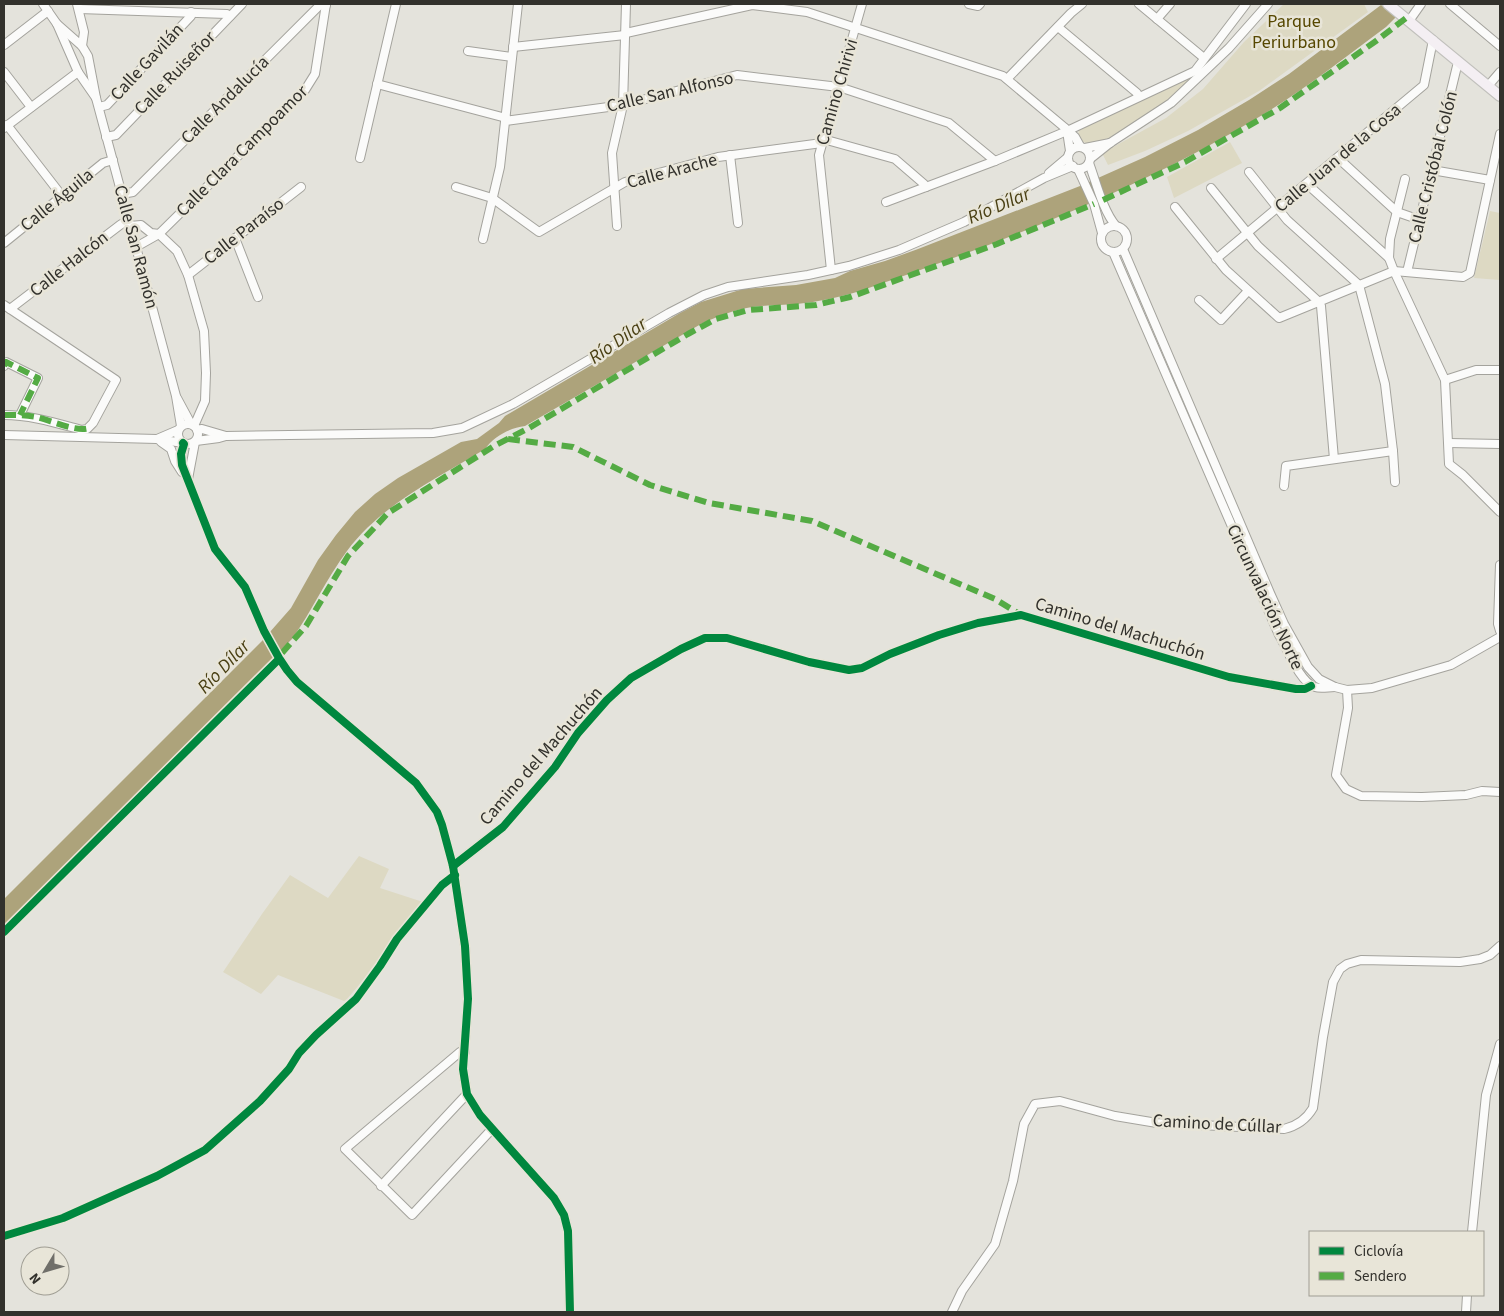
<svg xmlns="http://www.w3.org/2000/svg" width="1504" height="1316" font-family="'Source Sans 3',sans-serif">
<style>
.green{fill:#ddd9c3}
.water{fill:#ada37b}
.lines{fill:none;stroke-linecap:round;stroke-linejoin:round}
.minor-casing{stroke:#a4a39d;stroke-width:10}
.major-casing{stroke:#c1c0bc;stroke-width:12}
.minor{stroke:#fbfbfa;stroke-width:8}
.major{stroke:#f4eff3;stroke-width:10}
.quiet{stroke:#54ab44;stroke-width:6;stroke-dasharray:12 6;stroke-linecap:butt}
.cycleway-casing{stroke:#e8e5d8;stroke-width:11}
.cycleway{stroke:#00873e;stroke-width:8}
.labels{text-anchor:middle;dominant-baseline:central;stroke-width:5;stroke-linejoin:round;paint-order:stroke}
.park-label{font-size:18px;fill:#564700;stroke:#e8e5d8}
.street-label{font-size:18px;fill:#32312c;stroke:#e8e5d8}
.water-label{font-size:19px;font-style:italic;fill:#4a4014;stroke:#e8e5d8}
</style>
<rect width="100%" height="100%" fill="#e4e3dc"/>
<g class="green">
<path d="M1284,4H1364L1368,12L1259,91L1188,131L1145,151L1108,165L1102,153L1166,118L1203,89L1244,42Z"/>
<path d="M1197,74L1198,76C1176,93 1114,146 1087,143C1082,143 1081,139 1078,136L1079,130L1085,126Z"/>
<path d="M1230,142L1242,163L1174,198L1167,177Z"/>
<path d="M1490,211L1500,213V280L1474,278Z"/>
<path d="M359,856L389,869L380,888L423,902C395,932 375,968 347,999L344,1001L278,975L261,994L223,972L262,914L290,875L328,898Z"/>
</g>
<path class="water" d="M1381,5L1396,17L1386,27C1344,58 1303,91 1259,117C1137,191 995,245 860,291C840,297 818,302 797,304C782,305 766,305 752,307C734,310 718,316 701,324L525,426C510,428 494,436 485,449C436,479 382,504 347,551C326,579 312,611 292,639L4,926V899L262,641L291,608L318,560L336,535L355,512L375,494L398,478L461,442L477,439L499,423L505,416L680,313L701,302L743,289L796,285L835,278L850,271L885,261L918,249L1080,186L1145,157L1198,130L1249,100L1289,74Z"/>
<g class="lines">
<defs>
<g id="minor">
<path d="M43,4L57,24L78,72L96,98"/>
<path d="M77,4L84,32L82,46"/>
<path d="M969,4L978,6L980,4"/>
<path d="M1139,4L1204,58"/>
<path d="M1450,4L1500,46"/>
<path d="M79,9L227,14L230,16"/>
<path d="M1157,19L1170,4"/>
<path d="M1409,21L1421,4"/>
<path d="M57,24L82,46L88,56L96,98L176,396L181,426"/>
<path d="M1058,27L1137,93L1138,97"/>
<path d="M626,33L752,5L807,12L1003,76L1064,127L1075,137L1080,146"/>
<path d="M4,45L48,11"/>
<path d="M513,47L625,35"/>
<path d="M468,51L512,57"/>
<path d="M4,72L31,107"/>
<path d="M1007,79L1071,13L1082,4"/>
<path d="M377,84L506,118"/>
<path d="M1488,86L1500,72"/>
<path d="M99,107L107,105L191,16V12"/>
<path d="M505,121L623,105L737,75L839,87L949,123L995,161"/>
<path d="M7,125L62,196"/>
<path d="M4,128L78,72"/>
<path d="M1067,131L1070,151"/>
<path d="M106,137L116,135L242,4"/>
<path d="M823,139L895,159L924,184L926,187"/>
<circle cx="1079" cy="158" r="11"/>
<path d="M1085,148L1110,143"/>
<path d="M730,155L738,223"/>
<path d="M360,158L396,4"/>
<path d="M1338,158L1397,212L1420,220"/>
<path d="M1090,159L1110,143L1171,103L1229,48L1268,4"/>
<path d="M1089,163C1096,182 1103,211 1116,226"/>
<path d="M1078,169L1094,204L1102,233"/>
<path d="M1432,170L1490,180"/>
<path d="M1249,172L1287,220L1359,285L1385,384L1393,451L1395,482"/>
<path d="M1049,173L1068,157"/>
<path d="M1405,179L1390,239L1389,258L1394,271L1445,380L1449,464L1463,475L1500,512"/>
<path d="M1307,184L1389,258"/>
<path d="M456,187L492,198L539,232L625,182L718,157L822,143"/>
<path d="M1211,188L1258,246L1319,302L1321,306L1334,459"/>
<path d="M122,194L133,192L321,4L326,5"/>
<path d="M886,202L995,161L1067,131L1195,71L1246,4"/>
<path d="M1175,207L1226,270L1279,318L1394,271L1463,277L1470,273L1500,134"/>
<circle cx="1114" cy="239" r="13"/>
<path d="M130,226L141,225L151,233L159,234"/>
<path d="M617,226L612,153L623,105L626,4"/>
<path d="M159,234L177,251L188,275L204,331L206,373L205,401L194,426"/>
<path d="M235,238L258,297"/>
<path d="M483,239L500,167L518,4"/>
<path d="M4,243L103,163L113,160"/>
<path d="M136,247L159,234L305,90L315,74L326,4"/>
<path d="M1123,249L1270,593L1284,624L1308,667L1319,679L1335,687L1347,690L1372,688L1451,665L1500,637"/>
<path d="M1113,252L1279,635C1287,648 1300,683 1315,687C1321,689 1328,687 1335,687"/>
<path d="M1216,259L1424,85L1433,40"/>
<path d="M831,270L819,155L862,4"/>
<path d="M1407,272L1458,62"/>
<path d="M188,275L301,187"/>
<path d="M1199,300L1221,320L1248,291"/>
<path d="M4,305L116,380L93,423L87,429L82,430C56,423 31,415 4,415"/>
<path d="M10,309L120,225L128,220"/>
<path d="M4,366L6,362L38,378L20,415"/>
<path d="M1445,380L1476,370H1500"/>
<path d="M177,398L191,424"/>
<circle cx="188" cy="434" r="10"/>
<path d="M197,430L202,429L226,436"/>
<path d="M4,435L157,439L183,443"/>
<path d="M157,439L178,430"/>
<path d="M196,441L219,438L226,436L433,433L462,428L513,404L669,313L704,295L728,287L808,275L849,266L899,250L964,222L1044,178L1073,166"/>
<path d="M161,442L171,449L175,461L182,472"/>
<path d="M1449,443L1500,444"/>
<path d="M184,444L181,454L182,465L215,549L245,587L264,631L279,658L287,670L297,682L416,783L437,812L442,825L453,866L465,946L468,999L463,1069L467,1094L480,1115L554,1198L564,1215L568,1231L570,1312"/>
<path d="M188,479L195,442"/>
<path d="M1284,486L1286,466L1393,451"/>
<path d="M1500,565L1498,624L1500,631"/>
<path d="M1347,690L1348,708L1336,775L1346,789L1361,796L1422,797L1466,795L1482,791L1500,792"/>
<path d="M453,866L503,827L555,767L578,733L607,700L631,678L681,649L705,638H727L809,662L849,670L862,668L890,654L939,635L978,623L1021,615L1229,677L1296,689H1305L1311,686"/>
<path d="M465,1052H460L345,1149L412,1215L492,1129"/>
<path d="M381,1186L467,1094"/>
<path d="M1472,1232L1486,1095L1500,1044"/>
<path d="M952,1312L962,1291L995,1244L1013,1181L1024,1124L1035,1104L1060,1101L1115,1116L1157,1123L1284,1129C1297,1126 1306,1120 1313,1108L1323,1037L1333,982L1340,969L1347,964L1361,960L1460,962L1480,959L1490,955L1500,946"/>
<path d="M1466,1312L1467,1295"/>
</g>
<path id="major" d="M1388,4L1500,96"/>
</defs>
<use href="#minor" class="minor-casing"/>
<use href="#major" class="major-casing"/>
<use href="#minor" class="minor"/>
<use href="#major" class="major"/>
<g class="quiet">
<path d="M1103,200L1185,162L1280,108L1376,41L1406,18"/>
<path d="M4,366L6,362L38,378L20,415"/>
<path d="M4,415C15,415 25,415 36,417C50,420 80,434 91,427"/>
<path d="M508,439L573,447L650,485L709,503L812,521L995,599L1021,615"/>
<path d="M282,653L306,626L348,556L388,513L494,446L529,428L688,334L716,319L748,310L816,305L850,297L997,244L1094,204"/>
</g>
<defs>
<g id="cycleway">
<path d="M183,443L184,444L181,454L182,465L215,549L245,587L264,631L279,658L287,670L297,682L416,783L437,812L442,825L453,866L465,946L468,999L463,1069L467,1094L480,1115L554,1198L564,1215L568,1231L570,1312"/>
<path d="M453,866L503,827L555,767L578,733L607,700L631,678L681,649L705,638H727L809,662L849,670L862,668L890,654L939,635L978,623L1021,615L1229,677L1296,689H1305L1311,686"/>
<path d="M4,932L276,662"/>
<path d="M4,1236L63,1218L157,1176L205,1150L260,1101L289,1069L299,1053L316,1035L356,999L380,966L397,939L442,885L455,875"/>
</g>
</defs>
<use href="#cycleway" class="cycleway-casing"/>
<use href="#cycleway" class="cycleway"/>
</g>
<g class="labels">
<g class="park-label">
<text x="1294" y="21">Parque<tspan x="1294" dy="21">Periurbano</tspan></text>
</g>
<g class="street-label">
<text transform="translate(147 62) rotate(-47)">Calle Gavilán</text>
<text transform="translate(175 73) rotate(-46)">Calle Ruiseñor</text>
<text transform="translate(670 92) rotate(-13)">Calle San Alfonso</text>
<text transform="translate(837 92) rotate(-74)">Camino Chirivi</text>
<text transform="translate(225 100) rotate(-45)">Calle Andalucía</text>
<text transform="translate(242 151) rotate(-45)">Calle Clara Campoamor</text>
<text transform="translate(1338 158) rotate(-40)">Calle Juan de la Cosa</text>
<text transform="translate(1433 167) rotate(-76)">Calle Cristóbal Colón</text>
<text transform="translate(672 171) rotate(-15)">Calle Arache</text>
<text transform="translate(57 200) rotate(-39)">Calle Águila</text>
<text transform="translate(244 231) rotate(-38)">Calle Paraíso</text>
<text transform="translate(136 247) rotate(75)">Calle San Ramón</text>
<text transform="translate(69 264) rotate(-38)">Calle Halcón</text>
<text transform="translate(1265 597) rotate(65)">Circunvalación Norte</text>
<text transform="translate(1120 629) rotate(17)">Camino del Machuchón</text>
<text transform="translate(541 756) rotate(-49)">Camino del Machuchón</text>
<text transform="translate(1217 1124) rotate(3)">Camino de Cúllar</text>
</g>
<g class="water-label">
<text transform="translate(999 206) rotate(-23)">Río Dílar</text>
<text transform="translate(618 341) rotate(-35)">Río Dílar</text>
<text transform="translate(224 667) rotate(-46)">Río Dílar</text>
</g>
</g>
<rect width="1504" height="1316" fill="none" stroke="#32312c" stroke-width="10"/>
<rect x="1309" y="1231" width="175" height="65" fill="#e8e5d8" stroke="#9f9d93"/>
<rect x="1319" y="1247" width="25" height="8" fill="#00873e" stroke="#9f9d93"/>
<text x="1354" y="1256" font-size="15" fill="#32312c">Ciclovía</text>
<rect x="1319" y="1272" width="25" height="8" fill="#54ab44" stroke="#9f9d93"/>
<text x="1354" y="1281" font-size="15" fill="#32312c">Sendero</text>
<g transform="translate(45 1271) rotate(232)"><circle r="24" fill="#e8e5d8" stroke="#9f9d93"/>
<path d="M0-4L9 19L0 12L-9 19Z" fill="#706f6a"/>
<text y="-8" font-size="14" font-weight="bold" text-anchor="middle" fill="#32312c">N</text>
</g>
</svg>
